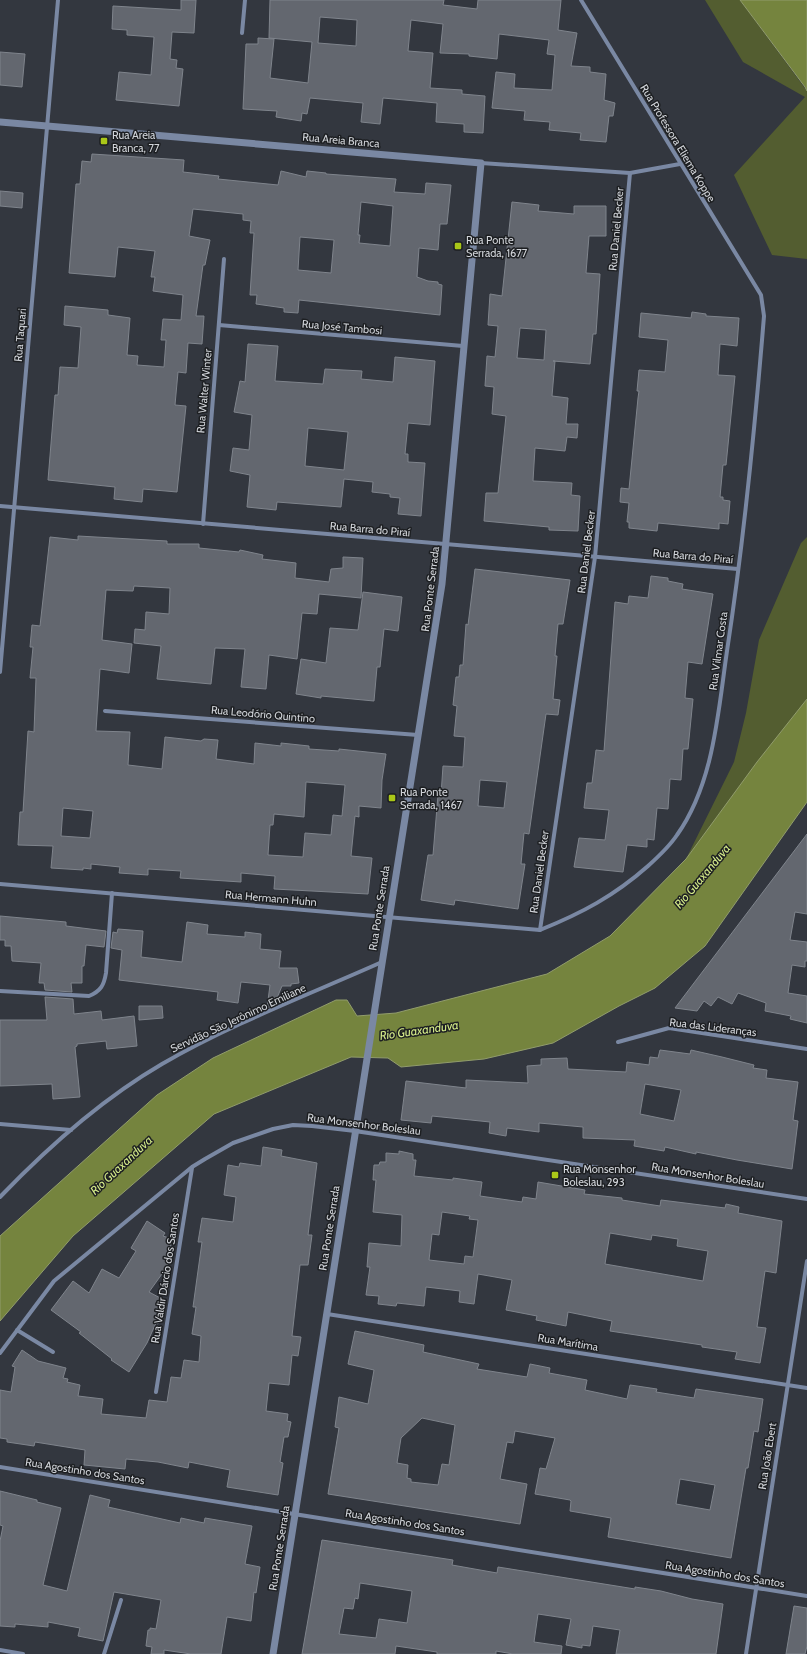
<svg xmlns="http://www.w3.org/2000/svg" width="807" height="1654" font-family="Cabin,sans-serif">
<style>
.green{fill:#535d30}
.water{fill:#75843e;stroke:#919c6c}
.building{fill:#63676f;stroke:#7f848c;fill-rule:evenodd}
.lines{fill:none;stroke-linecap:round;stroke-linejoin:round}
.minor{stroke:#7a88a3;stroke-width:4}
.tertiary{stroke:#7a88a3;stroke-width:7}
.poi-dot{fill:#aac718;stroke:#1d1f22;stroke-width:1.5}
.labels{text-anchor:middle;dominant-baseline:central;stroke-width:3;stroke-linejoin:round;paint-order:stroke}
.poi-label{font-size:11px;fill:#d1d4d9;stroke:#1d1f22;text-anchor:start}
.street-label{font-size:11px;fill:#d1d4d9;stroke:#1d1f22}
.water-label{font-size:12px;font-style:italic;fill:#d6ed8a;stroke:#1d1f22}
</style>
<rect width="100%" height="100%" fill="#33373f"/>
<g class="green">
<path d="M705,0H740L807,91V259L772,255L734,175L805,97L743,62Z"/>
<path d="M807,537V699L686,859L734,762L746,713L759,640L801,543Z"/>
</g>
<g class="water">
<path d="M740,0H807V91L805,87Z"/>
<path d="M807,699V802L705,946L655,988L619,1006L553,1043L484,1059L401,1067L388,1058L351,1057L214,1114L73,1236L0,1321V1236L157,1095L213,1058L336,1000H347L357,1016L396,1013L547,974L610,936L686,859L757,762Z"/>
</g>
<g class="building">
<path d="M181,0H196L194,33L172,32L170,59L177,60L176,68L183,69L179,106L116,100L119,72L151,75L154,37L127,35V30L112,29L113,6L181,10Z"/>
<path d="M270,0H444L443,5L477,9L478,0H561L558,30L577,33L571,66L590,67V72L606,74L604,100L615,103L613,116H609L606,142L580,140L581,133L549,130L550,122L524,120L525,111L492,108L496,72L515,74L514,88L552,90L555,55L547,54L549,40L499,34L497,59L469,56V54L440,53L443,24L411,20L408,51L433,53L430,88L462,90V94L485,96L483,133L464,132V124L436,122L437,103L383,98L380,124L361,122L363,103L310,98L307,114L302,113L301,121L276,117L277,111L243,109L246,44H258V38L274,39L270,78L308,83L312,42L269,38ZM320,17L357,20L356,46L318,43Z"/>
<path d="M0,52L25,54L22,87L0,85Z"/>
<path d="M92,154L184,160L183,172L219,176L218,179L278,185L281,171L306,177L307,171L326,173V174L396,179L394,192L425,194L426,183L451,185L447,224H440L438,250L419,248L417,277L428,281L438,282V284L442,285L440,315L299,300L298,313L284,312V308L256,304L257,295H250L254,233H250L251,221L243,220V214L193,209L189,236L210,240L205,265H203L196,316H204L202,344L188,343L186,373L178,372L175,405L186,406L177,492L143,489L142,502L114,499L115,487L48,480L55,395H58L60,367L78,368L81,327L64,325L65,306L108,310V315L130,318L127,355L138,356L137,365L164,367L166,340H161L163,319L181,320L183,295L153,291L155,277H151L155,251L118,247L115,277L69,273L76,184H80L82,161L91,162ZM361,202L393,206L390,246L359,243L360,235H358ZM300,237L334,240L331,273L298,270Z"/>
<path d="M0,191L23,193L22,208L0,206Z"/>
<path d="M512,202L539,205L538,211L574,214V206H606V236H589L586,273L600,274L596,334H593L590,364L553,361H555L552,396L568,398L566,424H578L577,438L567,437L565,451L535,448L533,481L572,483L571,495L580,496L578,531L549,530V527L484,521L486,493H498L506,416L492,414L494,387L485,386L487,356L495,357L498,326L488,325L490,294L502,296ZM520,328L546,330L544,360L517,358Z"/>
<path d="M692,312L706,314V316L739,318L737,346L720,344L718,375L735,376L726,465H723L720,497H723V500L730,501L728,524L719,523V529L658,523L657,531L629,528V522H627L629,503L620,502L621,488L629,489L638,398L639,391H637L639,370L665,372L668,340L639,337L641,313L691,318Z"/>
<path d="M248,344L278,346L275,381L323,384L325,369L362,371L361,379L393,382L395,357L435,361L430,425L408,423L405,454H408V462L425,463L421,516L398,514L400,498L390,497V494L372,492L373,482L344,479L341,507L277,502L276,510L247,507L250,475L230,471L233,448L249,450L252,415L234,412L240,381L245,382ZM308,428L348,432L344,470L305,466Z"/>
<path d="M78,536L167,541V544H199V548L239,552L240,550L263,555L262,559L296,563L295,578L329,582L331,569L343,568V557L363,558L361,598L319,594L317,614L302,613L297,659L269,655L266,689L241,687L245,649L215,648L211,684L157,679L161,646L134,643L135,629L145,630L146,612L169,614L170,588L134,586L133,591L106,590L102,640L132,644L129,673L100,669L96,731L130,732L128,765L162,769L165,737L201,741L204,739L218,740L216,759L254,764L255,743L281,746V743L309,746V749L339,751V749L386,754L382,780L381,808L359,806V817L355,816L351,856L372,858L368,894L274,889L275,876L241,873V882L180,878L181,871L148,869V875L119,873L120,867L91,864V869L83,868V870L51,868L53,846L18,845L20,812H23L28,731L34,732L36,678H30L33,647H30L32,625L40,626L50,537L78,540ZM306,782L345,785L342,816L333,815L331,835L305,833L303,857L268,855L270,825H273L274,814L304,817ZM63,808L93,811L90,838L61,836Z"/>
<path d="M475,569L570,580L563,624H558L555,656H557L553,699L560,700L558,715L546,714L529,834L524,833L521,864H525L518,909L455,900L454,905L421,900L428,855H433L438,795H441L443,766L463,767L465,737L454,736L457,706L453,705L456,677H459L460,665H463L466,624L468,625ZM480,780L507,782L504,808L478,806Z"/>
<path d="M651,576L668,578V581L683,584L682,589L713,594L702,664L688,662L685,698L693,699L688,749H683L681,780L670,779L668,809L657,808L654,840L647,839V847L627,845L623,872L574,867L579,838L605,840L609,810L584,808L587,783H592L596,750L604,751L615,602L628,604L629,596L648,598Z"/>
<path d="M363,592L402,597L398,631L384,629L380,667H377L374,701L321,696V698L296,694L301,659L326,663L330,628L358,630Z"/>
<path d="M807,834V914L795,912L790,940L807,942V961H805V967L792,965L788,993L807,996V1023L790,1019L791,1016L765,1011L766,1003L738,993L732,1004L718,997L711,1006L704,1001L697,1011L675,1008Z"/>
<path d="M0,916L66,922V926L106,931L104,947L86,945L84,966H82V983H71L72,992L45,990L44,983H39L41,963L12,961L11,946H5V940H0Z"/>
<path d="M187,922L208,925L207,934L245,937V932L261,934L260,949L281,951L279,968H297L299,983L291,984V986H282L274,1005L267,1008L270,985L241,982L238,1003L217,1000L218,992L119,980L122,950L111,948L113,932L117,933L118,929L143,931L141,957L182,962Z"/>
<path d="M45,997L73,999L74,1014L101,1011L102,1020L134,1016L137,1046L107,1049L106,1041L77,1044V1046L75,1047L80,1097L53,1099L52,1084L0,1086V1020H47Z"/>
<path d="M139,1006H162L163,1018L139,1020Z"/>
<path d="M660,1050L690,1054L691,1050L722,1057L754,1065L753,1068L767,1070L766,1078L798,1082L793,1120L798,1121L792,1169L737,1160L696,1152V1154L665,1147L664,1151L634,1146L635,1140L583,1138V1127L539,1123V1132L507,1128L506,1136L489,1133L490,1122L432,1116L431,1123L401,1120L406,1081L466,1088V1080L528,1083L527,1066L541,1065V1059L567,1058L568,1069L626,1072L627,1062L649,1065L650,1057L658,1058ZM645,1084L681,1090L674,1121L640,1114Z"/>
<path d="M263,1147L282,1150L281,1156L317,1163L308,1235H312L308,1265H300L292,1336L301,1337L298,1356L292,1355L289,1385L269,1383L266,1411L288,1414L287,1421L291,1422L288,1437H284L280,1462L283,1463L278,1495L227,1487L230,1470L189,1462L188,1468L158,1462L126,1459L125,1469L84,1465L85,1450L35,1442L34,1446L7,1442V1439L0,1438V1390L11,1392L15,1367L12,1366L22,1350L38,1361L66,1368L63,1378L68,1379L67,1382L80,1385L78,1396L103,1399L101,1414L146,1418L149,1400L167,1402L171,1377L181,1378L184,1360L199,1362L201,1336L192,1334L196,1307H193L202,1242H198L202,1218L233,1222L236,1197L224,1195L228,1165L239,1167L240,1163L261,1166Z"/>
<path d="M399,1151L413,1154V1160H416L414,1176L453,1180V1178L482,1182L480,1196L522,1202L523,1197L536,1199L538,1182L585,1190L584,1194L622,1198V1200L660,1206L661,1200L725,1208L726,1204L739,1207L738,1213L782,1221L776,1273L765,1271L757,1327L766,1328L760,1363L735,1359L737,1352L702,1347V1345L610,1331L612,1321L568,1312L566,1326L536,1320L537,1316L506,1310L512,1280L478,1274L474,1304L459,1302L460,1291L426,1287L424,1306L397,1303L396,1306L378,1304L379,1296L366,1295L370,1267H367L369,1243L401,1246L402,1215L373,1212L376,1180H373L374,1165H379L380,1162H386V1153L399,1154ZM442,1212L470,1216L469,1219L478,1220L473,1257L465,1256L464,1264L429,1260L432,1234L439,1235ZM610,1233L651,1240L652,1235L678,1239L677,1246L708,1251L703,1281L605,1264Z"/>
<path d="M147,1221L165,1233L163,1236L172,1239L167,1267L149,1292L162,1299L158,1324L156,1323L147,1343L129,1372L111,1360L112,1359L79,1333L81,1332L51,1310L73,1281L89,1293L102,1269L119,1278L136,1251L131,1248Z"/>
<path d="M355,1331L424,1345L423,1352L479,1364L477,1369L527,1377L530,1364L550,1368L549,1373L587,1380L585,1390L627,1399L630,1385L657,1389L656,1392L694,1398L696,1389L763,1399L758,1432L754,1431L748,1468H746L731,1558L608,1537L611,1518L570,1511L571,1501L570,1500L535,1494L540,1468L546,1469L555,1438L515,1431L513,1443L507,1442L500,1479L527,1484L520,1524L328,1494L339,1428L335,1427L339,1397L368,1404L374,1370L348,1364ZM422,1418L455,1425L449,1465L442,1464L438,1485L411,1482V1479L407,1478L408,1465L397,1463L401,1438ZM680,1479L715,1485L710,1510L676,1504Z"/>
<path d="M0,1491L37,1500V1502L61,1508L43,1585L67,1591L90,1495L110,1500L108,1507L180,1523L181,1518L204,1523L205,1518L252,1526L245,1564L260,1567L256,1593L254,1592L251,1621L227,1617L221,1654H191L164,1650V1654H151L152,1647L146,1646L148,1630H150V1628L156,1629L161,1600L114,1592L103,1641L78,1636L80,1628L48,1622V1627L15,1624V1627L0,1626V1541L3,1526L0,1525Z"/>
<path d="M322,1540L453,1560L452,1565L497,1573L498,1567L635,1589V1587L661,1591L692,1599L723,1604L716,1654H616L620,1630L593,1626L590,1646L582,1645V1648L566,1645L571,1619L538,1614L534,1642L562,1646L561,1654H513L496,1651V1654H437V1652L396,1646L395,1654H302ZM360,1583L412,1591L407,1623L379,1619L376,1638L339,1634L344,1608L353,1609L355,1598L358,1599Z"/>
<path d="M794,1606L807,1608V1646L805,1654H786Z"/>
</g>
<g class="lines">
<g class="minor">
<path d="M242,33L245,0"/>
<path d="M481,163L630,173L680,164"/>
<path d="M219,325L463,346"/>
<path d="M0,506L738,569"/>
<path d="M203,524L224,259"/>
<path d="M0,672L58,0"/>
<path d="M105,711L418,735"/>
<path d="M0,884L540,930C582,913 614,896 648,866C658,857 669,847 677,835C714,783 718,712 727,651C744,540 755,427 764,316L761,295L581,0"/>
<path d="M540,930L595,557L630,173"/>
<path d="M0,991L89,996C101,991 104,985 106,973L112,893"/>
<path d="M618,1042L669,1028L807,1049"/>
<path d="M0,1124L71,1130"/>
<path d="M0,1197C48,1147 102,1099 162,1064C231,1024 308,995 382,962"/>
<path d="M327,1314L807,1388"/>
<path d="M17,1330L53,1352"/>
<path d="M0,1353L54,1281L192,1167L205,1159L233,1143L273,1129L293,1125L312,1126L355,1131L807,1199"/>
<path d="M156,1392L192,1168"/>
<path d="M0,1467L807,1596"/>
<path d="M0,1650L23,1654"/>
<path d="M104,1654L121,1600"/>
<path d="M746,1654L807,1261"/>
</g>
<path class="tertiary" d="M0,122L481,163L442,584L273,1654"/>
</g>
<g class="poi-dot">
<rect x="100" y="137" width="8" height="8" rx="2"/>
<rect x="454" y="242" width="8" height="8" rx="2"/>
<rect x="388" y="794" width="8" height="8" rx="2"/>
<rect x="551" y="1171" width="8" height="8" rx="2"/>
</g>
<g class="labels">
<g class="poi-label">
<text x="112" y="135">Rua Areia<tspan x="112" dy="13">Branca, 77</tspan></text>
<text x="466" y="240">Rua Ponte<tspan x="466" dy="13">Serrada, 1677</tspan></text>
<text x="400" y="792">Rua Ponte<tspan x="400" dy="13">Serrada, 1467</tspan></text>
<text x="563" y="1169">Rua Monsenhor<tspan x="563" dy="13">Boleslau, 293</tspan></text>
</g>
<g class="street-label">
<text transform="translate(341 140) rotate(5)">Rua Areia Branca</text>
<text transform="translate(678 143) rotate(59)">Rua Professora Eliema Koppe</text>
<text transform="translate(616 229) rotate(-85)">Rua Daniel Becker</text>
<text transform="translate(342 327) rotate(5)">Rua José Tambosi</text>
<text transform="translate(20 335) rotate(-85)">Rua Taquari</text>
<text transform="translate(204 391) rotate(-85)">Rua Walter Winter</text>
<text transform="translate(370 529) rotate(5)">Rua Barra do Piraí</text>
<text transform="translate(586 552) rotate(-83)">Rua Daniel Becker</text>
<text transform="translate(693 556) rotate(5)">Rua Barra do Piraí</text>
<text transform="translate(430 589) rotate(-83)">Rua Ponte Serrada</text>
<text transform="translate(718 651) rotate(-82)">Rua Vilmar Costa</text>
<text transform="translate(263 714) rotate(5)">Rua Leodório Quintino</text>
<text transform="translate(539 872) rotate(-82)">Rua Daniel Becker</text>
<text transform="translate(271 898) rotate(5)">Rua Hermann Huhn</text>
<text transform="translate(379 908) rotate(-81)">Rua Ponte Serrada</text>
<text transform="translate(238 1018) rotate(-25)">Servidão São Jerônimo Emiliane</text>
<text transform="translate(713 1027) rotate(7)">Rua das Lideranças</text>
<text transform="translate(364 1124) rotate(7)">Rua Monsenhor Boleslau</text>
<text transform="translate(708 1175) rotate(9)">Rua Monsenhor Boleslau</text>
<text transform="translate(329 1228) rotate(-81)">Rua Ponte Serrada</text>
<text transform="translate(165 1278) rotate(-81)">Rua Valdir Dárcio dos Santos</text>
<text transform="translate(568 1342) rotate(9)">Rua Marítima</text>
<text transform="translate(767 1456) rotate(-81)">Rua João Ebert</text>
<text transform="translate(85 1471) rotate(9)">Rua Agostinho dos Santos</text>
<text transform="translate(405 1522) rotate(9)">Rua Agostinho dos Santos</text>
<text transform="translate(279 1548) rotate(-81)">Rua Ponte Serrada</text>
<text transform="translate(725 1574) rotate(9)">Rua Agostinho dos Santos</text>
</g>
<g class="water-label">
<text transform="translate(702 876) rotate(-50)">Rio Guaxanduva</text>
<text transform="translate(419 1030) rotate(-8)">Rio Guaxanduva</text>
<text transform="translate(121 1165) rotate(-43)">Rio Guaxanduva</text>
</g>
</g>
</svg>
